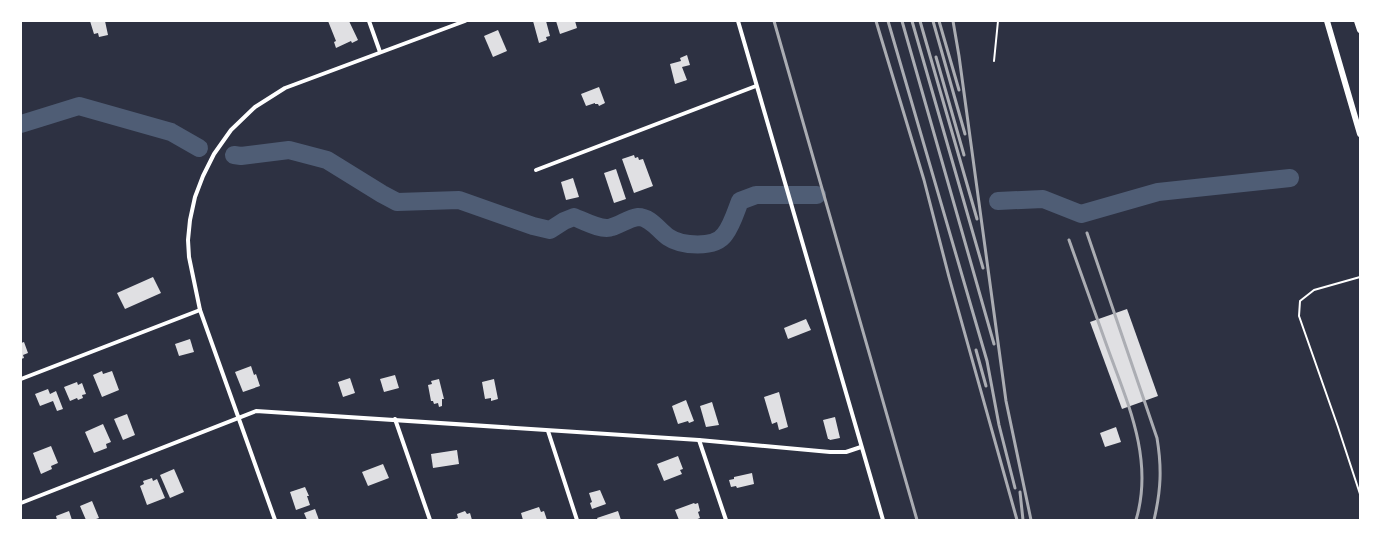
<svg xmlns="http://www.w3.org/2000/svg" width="1381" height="541" font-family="Raleway,sans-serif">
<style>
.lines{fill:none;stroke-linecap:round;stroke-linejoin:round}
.river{stroke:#4f5d75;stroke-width:18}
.building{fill:#e0e0e3}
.service{stroke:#fff;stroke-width:2}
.minor{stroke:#fff;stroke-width:4}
.primary{stroke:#fff;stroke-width:6}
.rail{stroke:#abadb3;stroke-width:3}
</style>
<rect width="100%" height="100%" fill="#2d3142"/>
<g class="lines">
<g class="river">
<path d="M21,124L79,106L171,132L199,148"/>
<path d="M234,155L241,156L289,150L327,160L382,194L397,202L459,200L533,226L550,230L564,221L574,217C584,221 602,231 612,227C620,225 629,218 638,217C651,217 659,231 668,237C681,246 715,249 725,234C732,225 736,211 740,201L756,195H817"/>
<path d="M998,201L1043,199L1081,214L1158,192L1290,178"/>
</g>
</g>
<g class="building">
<path d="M90,21H105L108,35L99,37L98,33L94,34Z"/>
<path d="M328,21H349L358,40L352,43L351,41L336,48L334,42L336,41Z"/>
<path d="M533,21H546L550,36L546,37L547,40L539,43Z"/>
<path d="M556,21H575L577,28L560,34Z"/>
<path d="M498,30L507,51L493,57L484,36Z"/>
<path d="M687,55L690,65L682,67L687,80L675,84L670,64L681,61L680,58Z"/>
<path d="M599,87L605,103L599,106L598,104H595V103L586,106L581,94Z"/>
<path d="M634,155L635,158L638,157L639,160L643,159L653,186L634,193L622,159Z"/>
<path d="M616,169L626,199L614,203L604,173Z"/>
<path d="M573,178L579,197L566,200L561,182Z"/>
<path d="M153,277L161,293L125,309L117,293Z"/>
<path d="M1127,309L1158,396L1122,409L1090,322Z"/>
<path d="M806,319L811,330L788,339L784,328Z"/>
<path d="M190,339L194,352L179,356L175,344Z"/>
<path d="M24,342L28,353L23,355L24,358L21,359V343Z"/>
<path d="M251,366L254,375L256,374L260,386L243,392L235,372Z"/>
<path d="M102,371L103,374L112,371L119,390L102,397L93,375Z"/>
<path d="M395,375L399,388L384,392L380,379Z"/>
<path d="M350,378L355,393L343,397L338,382Z"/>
<path d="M439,379L444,399H442V406L439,407L438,403L434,404L433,401H431L428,385L432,384L431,381Z"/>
<path d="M494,379L498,399L491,401V398L485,399L482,382Z"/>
<path d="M77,382L78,385L82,383L86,394L82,395L83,398L78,400L77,398L70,401L64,387Z"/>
<path d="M48,389L50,394L56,391L63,409L57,411L53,401L40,406L35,394Z"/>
<path d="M779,392L788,427L779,430L777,422L772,424L764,397Z"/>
<path d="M686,400L694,421L689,423L688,421L678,424L672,406Z"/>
<path d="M712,402L719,425L706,427L700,406Z"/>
<path d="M127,414L135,435L123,440L114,419Z"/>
<path d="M835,417L840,438L830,440L829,439H828L823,420Z"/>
<path d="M103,424L111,442L106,444L107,448L94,453L85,432Z"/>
<path d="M1116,427L1121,442L1105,447L1100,433Z"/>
<path d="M51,446L58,463L51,466L52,469L41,474L33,453Z"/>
<path d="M457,450L459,464L433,468L431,454Z"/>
<path d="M678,456L683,469L680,470L682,474L664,481L657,464Z"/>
<path d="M383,464L389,478L368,486L362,472Z"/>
<path d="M174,469L184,492L170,498L160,475Z"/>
<path d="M752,473L754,484L737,488L736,486L731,487L729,480L734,479V477Z"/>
<path d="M152,478L153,481L157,479L165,498L147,505L140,486L144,484L143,481Z"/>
<path d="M305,487L309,496H307L310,505L296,510L290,492Z"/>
<path d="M600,490L606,504L592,509L590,503L592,502L589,493Z"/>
<path d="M92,501L99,518L96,519L97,520H86L80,506Z"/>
<path d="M694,503L695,504L698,503L700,511L698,512L700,518L695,520H679L675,510Z"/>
<path d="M539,507L541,512L544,511L547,520H523L521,513Z"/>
<path d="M315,509L319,520H307L304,513Z"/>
<path d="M69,511L72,520H57L56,516Z"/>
<path d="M465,511L467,514L470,513L472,520H452L458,518L457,514Z"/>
<path d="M618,511L621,520H598L597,518Z"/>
</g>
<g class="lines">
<g class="service">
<path d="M994,61L998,21"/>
<path d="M1360,277L1314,290L1300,301L1299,316L1338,427L1360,494"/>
</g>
<g class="minor">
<path d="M369,21L380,52"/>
<path d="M738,21L883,520"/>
<path d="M536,170L756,86"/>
<path d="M21,379L200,310"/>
<path d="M395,419L430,520"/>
<path d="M548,431L577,520"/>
<path d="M699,440L726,520"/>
<path d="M21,503L256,411L699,440L830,452H846L861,447"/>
<path d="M275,520L200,310L189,257L188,240L190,220L195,197L203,176L214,154L231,130L255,107L285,88L465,21"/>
</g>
<g class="primary">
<path d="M1327,21L1360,134"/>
<path d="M1357,21L1360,30"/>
</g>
<g class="rail">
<path d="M774,21L917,520"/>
<path d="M876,21L924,180L949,277L1017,520"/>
<path d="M888,21L987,361L999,425L1015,488"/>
<path d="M902,21L994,344"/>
<path d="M912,21L983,268"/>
<path d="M920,21L977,219"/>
<path d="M933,21L965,134"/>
<path d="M939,21L959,90"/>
<path d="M953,21L959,56L1006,401L1031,520"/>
<path d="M936,57L964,155"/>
<path d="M1087,233L1157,438C1162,468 1161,490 1154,520"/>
<path d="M1069,240C1082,276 1095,312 1108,349C1128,404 1154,460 1136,520"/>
<path d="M976,350L986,386"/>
<path d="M1020,492L1023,520"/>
</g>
</g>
<rect width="1381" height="541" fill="none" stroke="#ffffff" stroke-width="44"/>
</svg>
